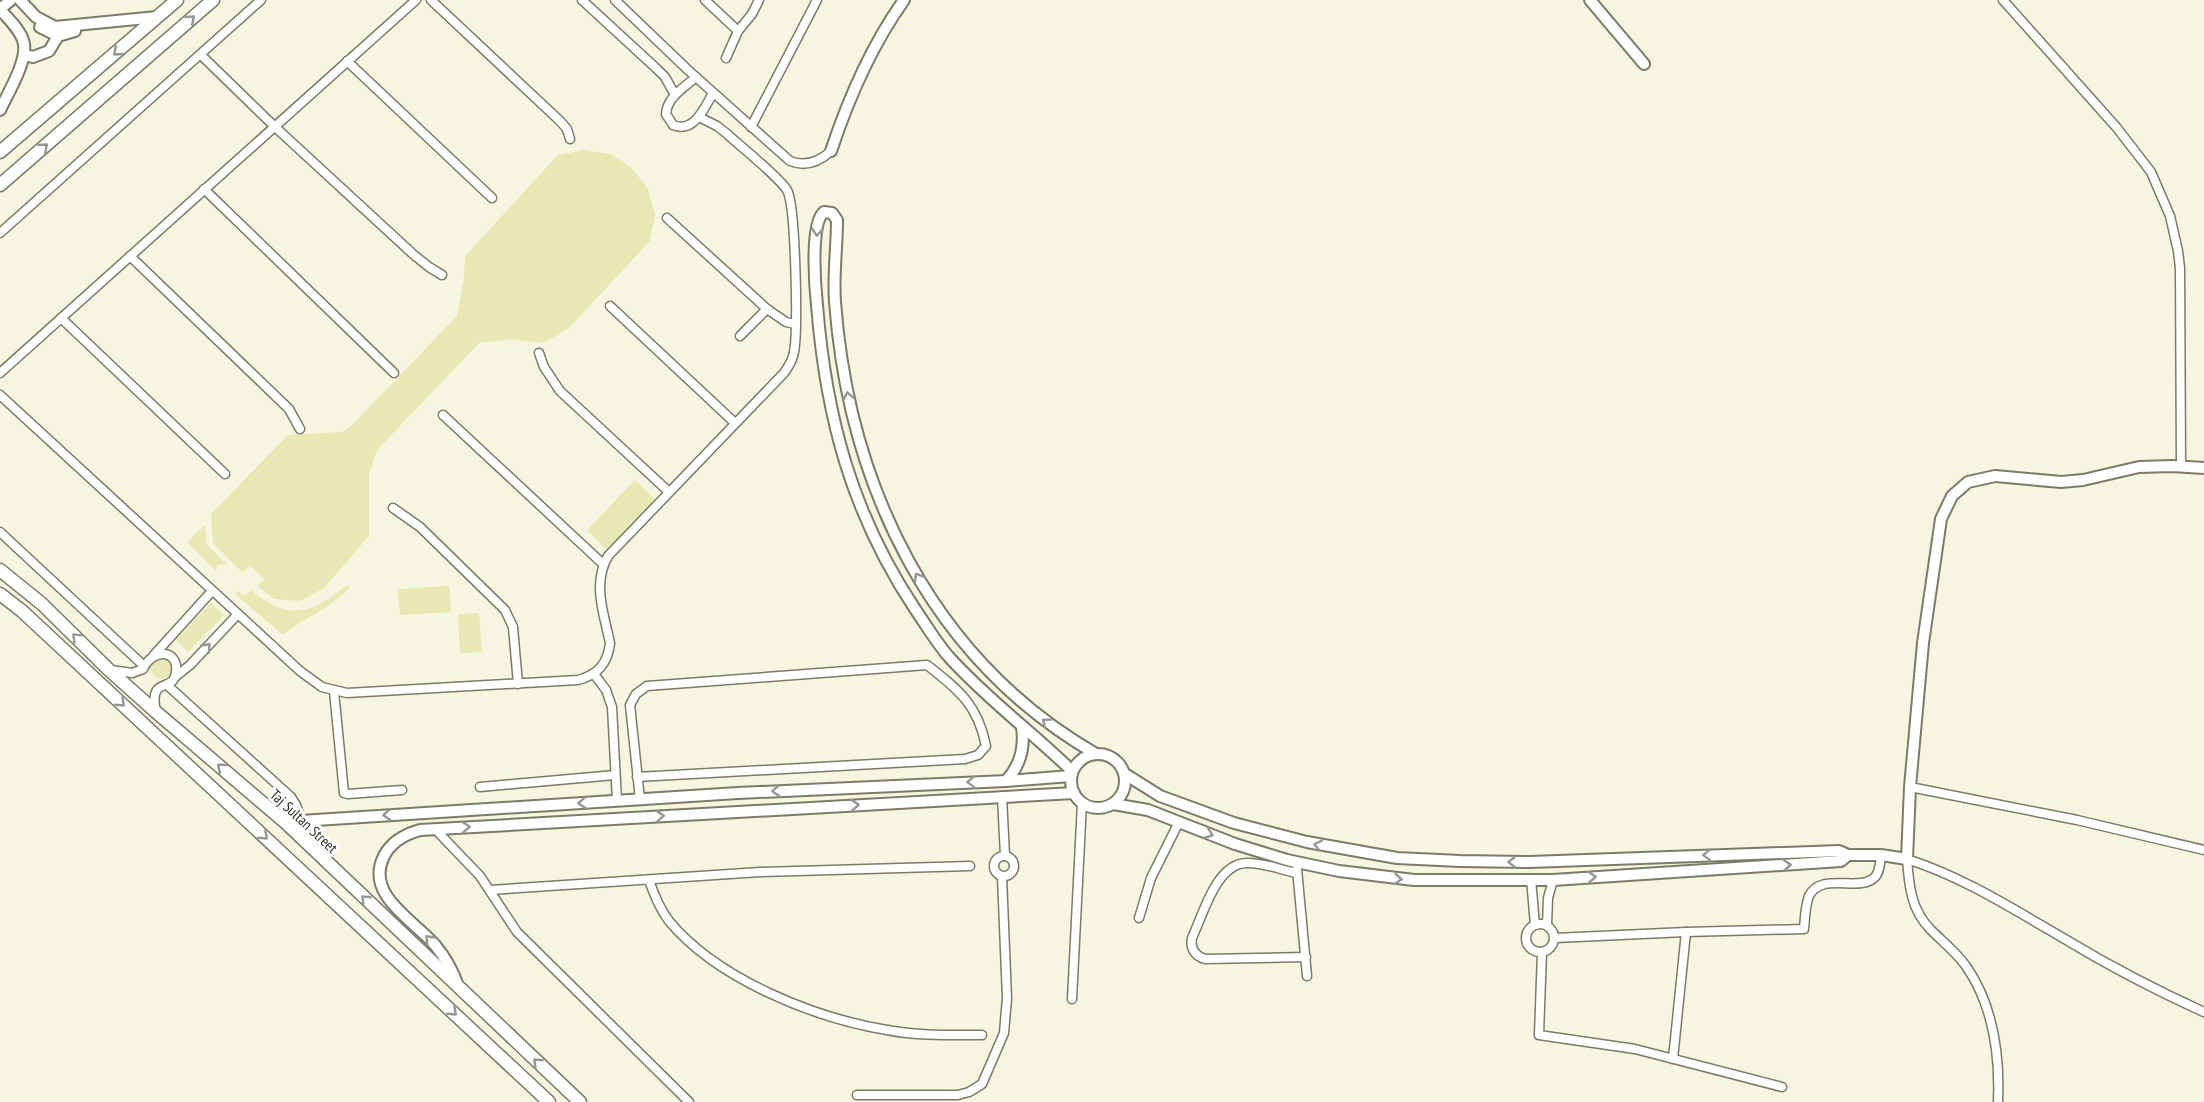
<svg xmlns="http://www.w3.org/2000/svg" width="2204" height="1102" font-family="'PT Sans Narrow',sans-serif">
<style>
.green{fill:#e9e8b5}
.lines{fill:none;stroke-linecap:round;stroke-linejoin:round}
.minor-casing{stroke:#7b7b67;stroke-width:11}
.tertiary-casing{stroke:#7b7b67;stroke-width:14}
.secondary-casing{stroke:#7b7b67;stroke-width:15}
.minor{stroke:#fff;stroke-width:8}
.tertiary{stroke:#fff;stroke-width:10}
.secondary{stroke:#fff;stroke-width:12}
.oneway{stroke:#969692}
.labels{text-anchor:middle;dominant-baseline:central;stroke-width:6;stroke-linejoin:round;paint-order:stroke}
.street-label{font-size:15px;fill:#2e2e25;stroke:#fff}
</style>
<rect width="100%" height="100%" fill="#f6f5df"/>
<g class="green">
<path d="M584,150L610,154L632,168L648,189L655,214L650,241L568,329L543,343L511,339L479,343L377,450L369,474V536L324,588L300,601L274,599L257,586L264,579L250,566L243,573L213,543L211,514L288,435L342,432L351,426L457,316L464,278L465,256L558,155Z"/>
<path d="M635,480L656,500L607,550L587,530Z"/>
<path d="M205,525L207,545L227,564L217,565L216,571L187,542Z"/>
<path d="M347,585L350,588C341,595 333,603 323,609C309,618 295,624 283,635L235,594L238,591L244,596L251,590C288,622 312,614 347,585Z"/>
<path d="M449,586L451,612L400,615L398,589Z"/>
<path d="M211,603L224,615L188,652L176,640Z"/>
<path d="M479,613L482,652L460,653L458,614Z"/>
<circle cx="162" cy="668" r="11"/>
</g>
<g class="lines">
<defs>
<g id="minor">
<path d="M431,0L560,121L567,129L570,139"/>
<path d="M582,0L657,69L665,77L675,95"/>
<path d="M615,0L688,70L790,161C805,167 819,162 831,151"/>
<path d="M705,0L738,31"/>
<path d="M2003,0L2117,128L2151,172L2170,216L2178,251L2180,268L2181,466"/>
<path d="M201,55L274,126L414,255L429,267L442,275"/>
<path d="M726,58L738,31L752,14L759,0"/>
<path d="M347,61L492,198"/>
<path d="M696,77C684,88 667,97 666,114L673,125C694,134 705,107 713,93"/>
<path d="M751,127L817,0"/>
<path d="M204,189L394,373"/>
<path d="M667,218L767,309L786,322L795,324"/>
<path d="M0,233L261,0"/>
<path d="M130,256L289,409L300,429"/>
<path d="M610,306L735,423"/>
<path d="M61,318L225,474"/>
<path d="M740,336L767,309"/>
<path d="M539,353L544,367L560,391L668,491"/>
<path d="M0,373L416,0"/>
<path d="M0,395L300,671L322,687L347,693L578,680C598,675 608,663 610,643C604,614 592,584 608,556L784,373C789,366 793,360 794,352C798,331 796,206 787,190C777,175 741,147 726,133L717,126L699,117"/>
<path d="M443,415L603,564"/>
<path d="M393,508L420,527L505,610L513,627L518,684"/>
<path d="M0,532L144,666"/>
<path d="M154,655L212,591"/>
<path d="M111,670L132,673L143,669C153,647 179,650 176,672C174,694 148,674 156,712"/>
<path d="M594,674L606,690L612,707L617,801"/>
<path d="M175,677L190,665L238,614"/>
<path d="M167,685L291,797L296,805L301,820"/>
<path d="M334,691L344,793L348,794L402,790"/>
<path d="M637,777L965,759L978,755L986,746C978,705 959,690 927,665L647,686L636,694L630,705L640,799"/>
<path d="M480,787L615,775"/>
<path d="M1910,787L2077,820L2204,850"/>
<path d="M1002,796L1005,856"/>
<path d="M435,829L480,876L517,932L689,1102"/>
<circle cx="1004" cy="866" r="10"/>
<path d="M1297,869L1307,976"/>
<path d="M1297,873C1281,870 1262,862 1246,863C1216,864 1203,915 1192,938C1190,949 1195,956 1205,959L1306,957"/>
<path d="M1531,879L1535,925"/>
<path d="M649,880C654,895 660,909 669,921C717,979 814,1018 887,1030C918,1036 950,1035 982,1035"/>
<path d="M490,890L760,872L970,866"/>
<path d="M1139,918L1151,878L1179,822"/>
<circle cx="1540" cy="938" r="14"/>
<path d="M1547,925L1548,898L1553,880"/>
<path d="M1555,938L1686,932L1804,929C1805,919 1805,906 1809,896C1821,871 1860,893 1875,877C1880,872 1880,862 1881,855"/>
<path d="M1542,952L1539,1035L1635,1049L1782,1087"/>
<path d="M1072,999L1082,803"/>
<path d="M1673,1059L1686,932"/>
<path d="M857,1095H958L969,1092L982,1084L1004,1033L1007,998L1002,877"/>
<path d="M1998,1102C2000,1056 1993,1005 1966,966C1956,952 1943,942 1931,930C1911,910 1909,886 1907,859C1966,878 2016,911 2070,942C2113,968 2158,991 2204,1012"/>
</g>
<g id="tertiary">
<path d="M20,0L36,17L55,27L157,17"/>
<path d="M1590,0L1644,64"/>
<path d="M0,9C8,19 22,31 24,44C27,62 8,93 0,110"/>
<path d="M0,9L11,0"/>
<path d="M40,27L58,36L75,31"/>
<path d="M24,55L33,57L49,51L58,36"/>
<path d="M831,151C849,97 871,46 904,0"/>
<circle cx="1098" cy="781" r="27"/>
<path d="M1072,771C1032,732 987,699 949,657C936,642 926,625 915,609C852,514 826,418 817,305C815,287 810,223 824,212L832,213L837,220C837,247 833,274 835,302C849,486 931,659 1096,754"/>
<path d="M1125,774L1160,796L1234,823L1307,842L1397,858L1460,861L1530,862L1839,851L1848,855H1881L1907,859L1910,787L1923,643L1941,519L1952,496L1968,482L1995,476L2061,482L2083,480L2139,467L2172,466L2204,468"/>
<path d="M1006,781C1020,766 1025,748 1022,727"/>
<path d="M1113,804L1148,810L1235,844L1287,860L1339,871L1414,880H1553L1841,861L1848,855"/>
<path d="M285,822L738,793L1006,781L1071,776"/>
<path d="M458,986C453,971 445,957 435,945C415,921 364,895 384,856C391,842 406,834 420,830L1074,793"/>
</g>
<g id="secondary">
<path d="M0,152L177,0"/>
<path d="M0,185L213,0"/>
<path d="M0,570L42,604L108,669L156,712L285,822L580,1102"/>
<path d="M0,594L22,611L549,1102"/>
</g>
</defs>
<use href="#minor" class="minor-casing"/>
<use href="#tertiary" class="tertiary-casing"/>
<use href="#secondary" class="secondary-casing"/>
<use href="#minor" class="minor"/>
<use href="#tertiary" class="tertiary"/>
<use href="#secondary" class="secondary"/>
</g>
<defs><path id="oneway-chevron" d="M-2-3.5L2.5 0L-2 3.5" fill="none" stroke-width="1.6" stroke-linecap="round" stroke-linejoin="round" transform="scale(1.5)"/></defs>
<g class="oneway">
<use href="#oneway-chevron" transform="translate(191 19) rotate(-41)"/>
<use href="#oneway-chevron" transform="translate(117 52) rotate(139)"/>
<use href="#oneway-chevron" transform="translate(44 147) rotate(-41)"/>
<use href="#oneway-chevron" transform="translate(817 232) rotate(96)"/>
<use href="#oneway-chevron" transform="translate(848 396) rotate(-101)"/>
<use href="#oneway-chevron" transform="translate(918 577) rotate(-120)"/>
<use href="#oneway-chevron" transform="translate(76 637) rotate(-135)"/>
<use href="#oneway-chevron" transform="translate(207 647) rotate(-47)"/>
<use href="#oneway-chevron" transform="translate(121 703) rotate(43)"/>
<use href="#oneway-chevron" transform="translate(1046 722) rotate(-143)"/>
<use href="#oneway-chevron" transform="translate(221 767) rotate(-140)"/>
<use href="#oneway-chevron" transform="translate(971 782) rotate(178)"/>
<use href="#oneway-chevron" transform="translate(776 791) rotate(177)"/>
<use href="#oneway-chevron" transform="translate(582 803) rotate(176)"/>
<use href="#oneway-chevron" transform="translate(855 805) rotate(-3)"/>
<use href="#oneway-chevron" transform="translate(387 815) rotate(176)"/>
<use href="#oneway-chevron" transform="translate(660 816) rotate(-3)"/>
<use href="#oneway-chevron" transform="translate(466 827) rotate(-3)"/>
<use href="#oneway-chevron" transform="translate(1209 834) rotate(21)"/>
<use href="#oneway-chevron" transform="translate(264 836) rotate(43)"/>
<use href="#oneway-chevron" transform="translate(1318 845) rotate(-168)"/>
<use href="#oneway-chevron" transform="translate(1707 855) rotate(178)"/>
<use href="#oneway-chevron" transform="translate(1512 862) rotate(179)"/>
<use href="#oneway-chevron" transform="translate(1787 865) rotate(-4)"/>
<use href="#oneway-chevron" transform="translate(1592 877) rotate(-4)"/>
<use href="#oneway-chevron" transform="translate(1398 879) rotate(5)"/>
<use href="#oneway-chevron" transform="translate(365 899) rotate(-136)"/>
<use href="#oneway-chevron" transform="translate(429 939) rotate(-134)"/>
<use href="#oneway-chevron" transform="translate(453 1012) rotate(43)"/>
<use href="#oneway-chevron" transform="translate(537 1062) rotate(-137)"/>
</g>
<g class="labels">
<g class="street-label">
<text transform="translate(304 821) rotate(43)">Taj Sultan Street</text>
</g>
</g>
</svg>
